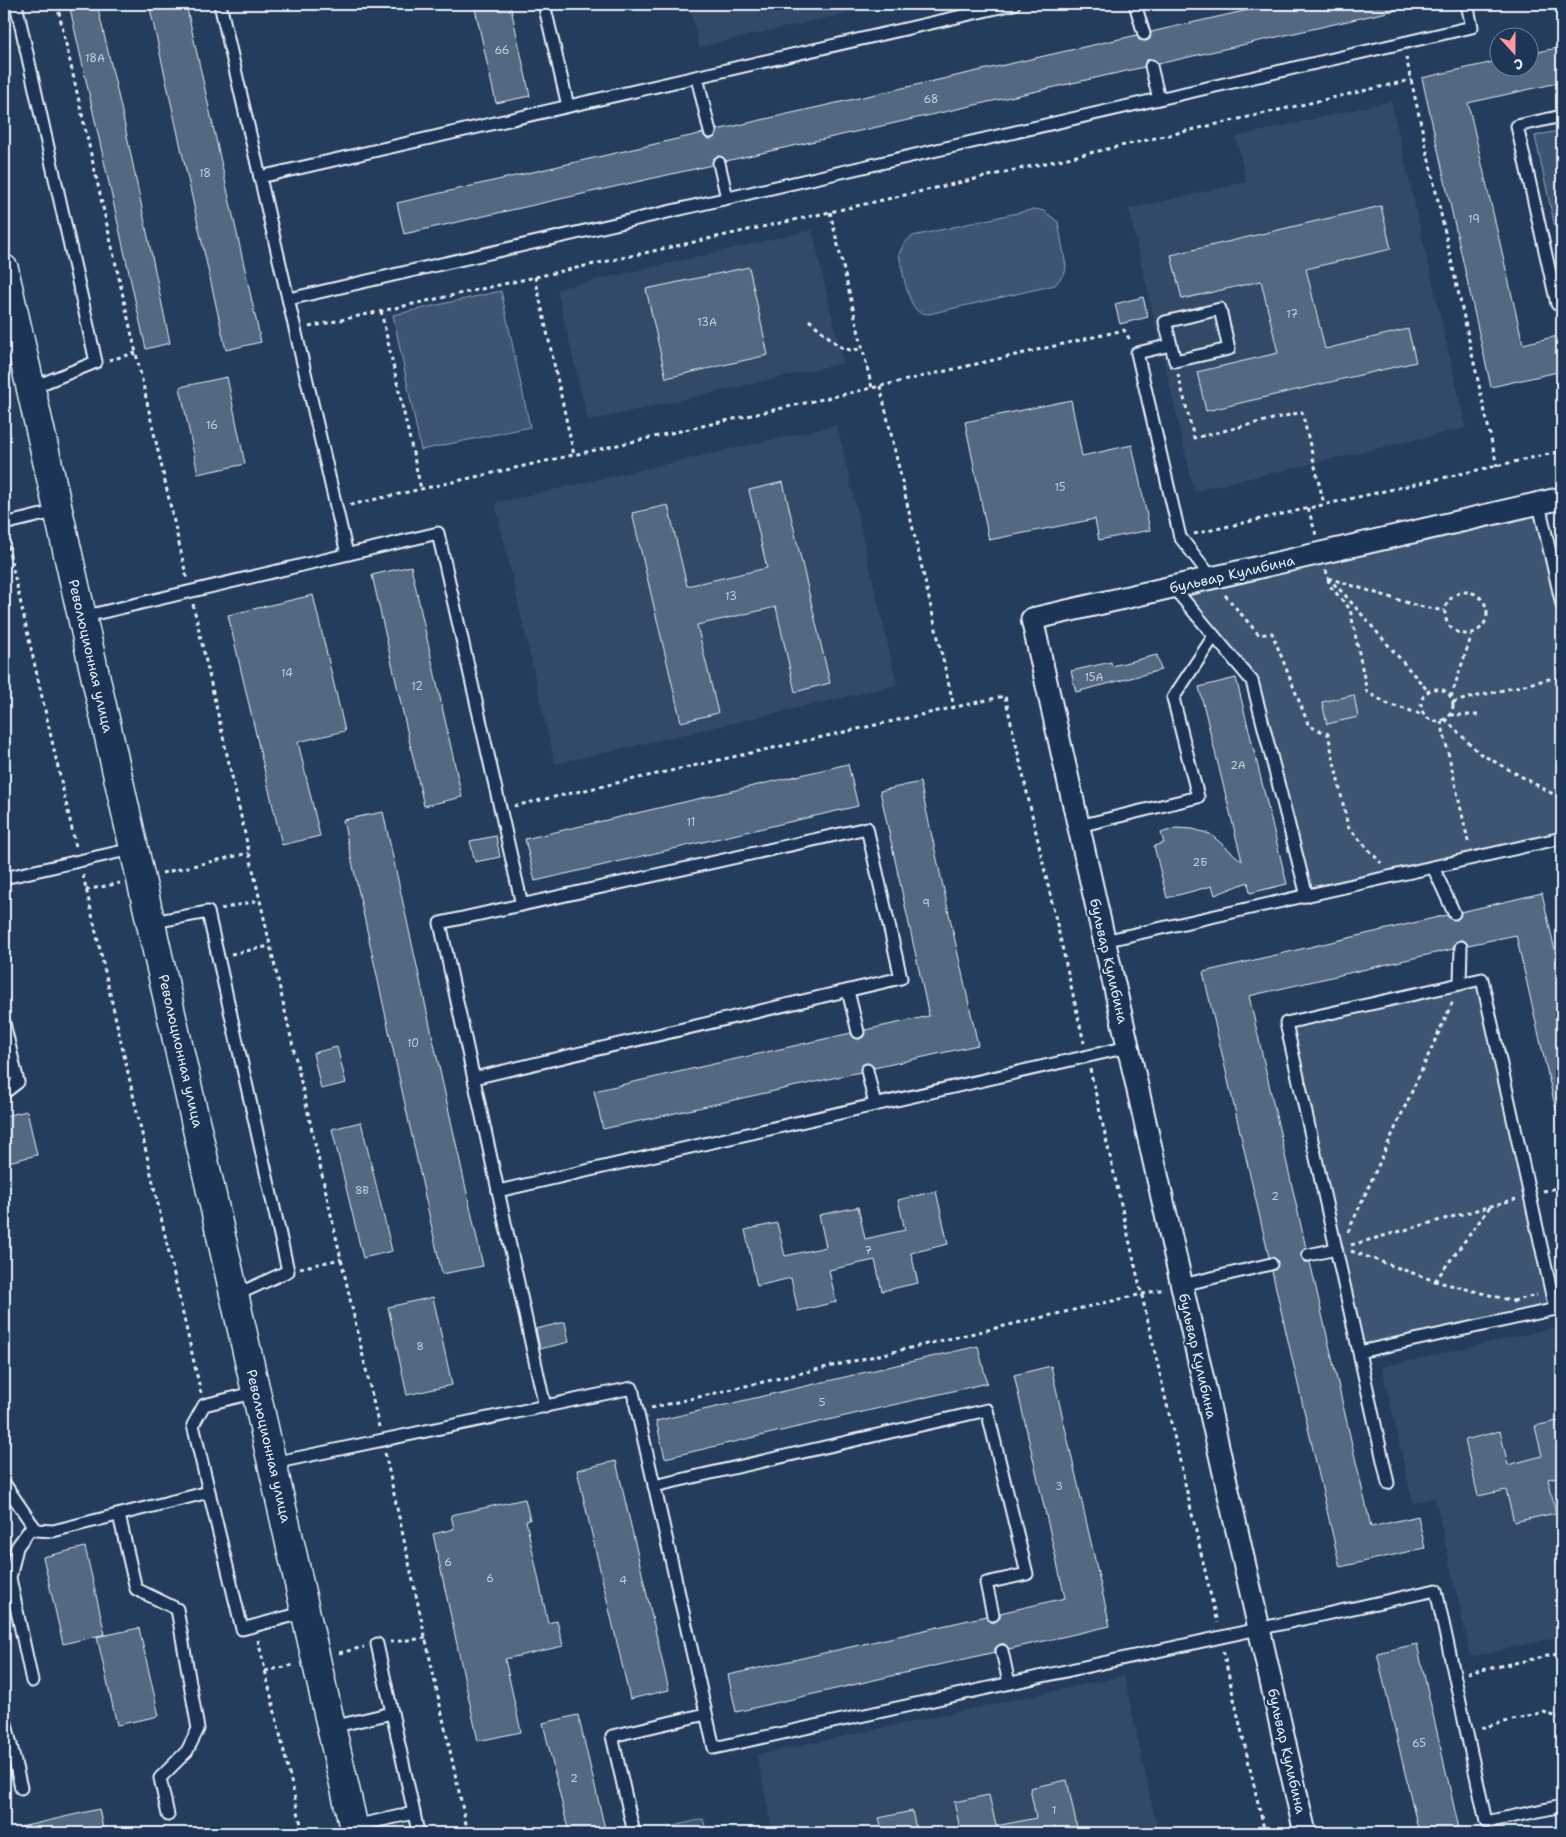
<svg xmlns="http://www.w3.org/2000/svg" width="1566" height="1837" font-family="'Shantell Sans',sans-serif">
<style>
.built{fill:#334a68}
.green{fill:#3e5472;stroke:#93a2b5}
.building{fill:#536782;stroke:#e8f1f8}
.lines{fill:none;stroke-linecap:round;stroke-linejoin:round}
.service-casing{stroke:#e8f1f8;stroke-width:15}
.minor-casing{stroke:#e8f1f8;stroke-width:25}
.secondary-casing{stroke:#e8f1f8;stroke-width:31}
.path{stroke:#e8f1f8;stroke-width:3;stroke-dasharray:4 4;stroke-linecap:butt}
.service{stroke:#1d3557;stroke-width:11}
.minor{stroke:#1d3557;stroke-width:21}
.secondary{stroke:#1d3557;stroke-width:28}
.labels{text-anchor:middle;dominant-baseline:central;stroke-width:4.5;stroke-linejoin:round;paint-order:stroke}
.number-label{font-size:11px;fill:#c3ceda}
.street-label{font-size:14px;fill:#e8f1f8;stroke:#1d3557}
</style>
<rect width="100%" height="100%" fill="#253d5d"/>
<filter id="ink" filterUnits="userSpaceOnUse"><feTurbulence type="fractalNoise" baseFrequency=".02" numOctaves="2"/><feDisplacementMap in="SourceGraphic" scale="10" xChannelSelector="R" yChannelSelector="G"/><feConvolveMatrix kernelMatrix="1 2 1 2 8 2 1 2 1" color-interpolation-filters="sRGB"/></filter>
<g filter="url(#ink)">
<g class="built">
<path d="M689,4H887L699,47Z"/>
<path d="M1391,101L1466,428L1194,491L1129,209L1246,182L1236,137Z"/>
<path d="M812,230L843,363L588,421L557,289Z"/>
<path d="M837,425L897,685L555,764L495,503Z"/>
<path d="M1562,1326V1636L1471,1657L1435,1498L1413,1503L1382,1367Z"/>
<path d="M1124,1676L1158,1833H773L757,1755Z"/>
</g>
<g class="green">
<path d="M1562,130V259L1535,136Z"/>
<path d="M1035,209L1044,211L1058,222L1066,266L1065,273L1055,285L929,314C929,314 921,313 921,313C907,308 903,269 899,255C902,246 905,241 913,236Z"/>
<path d="M501,291L530,427L421,450L393,315Z"/>
<path d="M1537,507L1562,616V835L1308,892L1254,680L1177,588Z"/>
<path d="M1479,986L1550,1305L1364,1347L1292,1028Z"/>
<path d="M703,1819L707,1833H670L669,1827Z"/>
</g>
<g class="building">
<path d="M69,4H97L122,112L170,343L146,349Z"/>
<path d="M149,4H186L261,342L226,350Z"/>
<path d="M474,4H510L530,96L496,103Z"/>
<path d="M1275,4H1395L1396,10L1158,64L1156,61L1150,59L1146,61L1144,67L726,161L724,158L718,156L714,158L712,165L404,234L397,203L703,133L705,137L711,139L715,137L717,130L1137,35L1139,40L1146,41L1150,39L1151,32Z"/>
<path d="M1562,47V82L1468,103L1523,344L1562,335V371L1491,387L1422,78L1498,61V68H1528V54Z"/>
<path d="M1381,206L1391,249L1306,269L1325,349L1408,329L1416,362L1206,411L1197,372L1278,353L1261,281L1182,299L1171,255Z"/>
<path d="M749,267L768,355L666,378L646,289Z"/>
<path d="M1143,297L1148,317L1120,324L1115,304Z"/>
<path d="M227,377L245,464L198,474L180,387Z"/>
<path d="M1071,400L1082,456L1132,445L1150,530L1099,540L1095,519L989,540L965,422Z"/>
<path d="M783,482L830,683L795,692L776,607L697,625L718,713L681,722L632,513L668,505L687,586L767,568L749,490Z"/>
<path d="M411,566L462,797L424,806L372,575Z"/>
<path d="M313,595L345,731L298,742L320,836L282,845L228,615Z"/>
<path d="M1157,655L1161,670L1076,692L1071,671L1111,662L1112,666Z"/>
<path d="M1236,678L1287,884L1250,893L1248,882L1215,895L1212,886L1167,898L1154,846L1164,843L1161,833L1176,828L1193,829L1210,834L1242,861L1199,687Z"/>
<path d="M1354,695L1358,717L1327,724L1322,702Z"/>
<path d="M848,764L858,806L535,881L525,839Z"/>
<path d="M920,782L978,1045L874,1068L872,1065L866,1063L862,1065L860,1072L603,1129L594,1091L851,1033L853,1037L859,1039L863,1037L865,1030L929,1016L880,791Z"/>
<path d="M383,812L483,1266L442,1274L343,820Z"/>
<path d="M496,836L500,857L475,862L470,841Z"/>
<path d="M1542,893L1562,982V1110H1556L1516,935L1468,945L1465,941L1461,940L1455,943L1453,949L1249,996L1306,1248L1301,1252V1257L1305,1262H1310L1371,1527L1418,1516L1425,1548L1340,1567L1272,1271L1276,1269L1278,1263L1276,1259L1269,1257L1203,972L1447,915L1450,919L1457,920L1460,917L1461,912Z"/>
<path d="M337,1047L346,1083L321,1089L313,1053Z"/>
<path d="M27,1111L37,1155L4,1163V1116Z"/>
<path d="M361,1122L392,1251L363,1258L332,1129Z"/>
<path d="M936,1191L948,1244L911,1253L918,1283L882,1291L875,1260L829,1270L836,1302L798,1311L791,1278L757,1286L745,1230L777,1223L785,1256L826,1247L819,1215L858,1207L865,1239L905,1230L898,1200Z"/>
<path d="M433,1297L452,1385L407,1395L388,1307Z"/>
<path d="M565,1322L569,1342L540,1349L536,1329Z"/>
<path d="M978,1346L987,1383L665,1458L656,1421Z"/>
<path d="M1051,1366L1110,1626L1009,1649L1005,1644H1000L995,1648V1652L736,1712L728,1675L986,1616L990,1622H995L1000,1618V1613L1065,1598L1014,1375Z"/>
<path d="M1562,1420V1476L1548,1479L1556,1513L1514,1522L1506,1490L1478,1496L1465,1440L1500,1431L1508,1465L1542,1456L1535,1426Z"/>
<path d="M616,1461L669,1690L630,1699L577,1470Z"/>
<path d="M525,1499L530,1520L526,1521L548,1623L557,1621L563,1646L505,1659L521,1732L478,1741L433,1534L454,1529L451,1515Z"/>
<path d="M85,1547L105,1634L63,1644L43,1557Z"/>
<path d="M139,1628L159,1716L117,1725L97,1637Z"/>
<path d="M1417,1644L1460,1833H1419L1377,1653Z"/>
<path d="M578,1715L606,1833H569L543,1723Z"/>
<path d="M1067,1780L1077,1828L1050,1833H961L954,1802L989,1795L996,1826L1036,1818L1030,1788Z"/>
<path d="M99,1809L104,1833H22L21,1827Z"/>
<path d="M912,1811L917,1833H883L879,1818Z"/>
</g>
<g class="lines">
<defs>
<g id="service">
<path d="M16,4L96,362L31,388"/>
<path d="M220,4L347,554"/>
<path d="M544,4L568,106"/>
<path d="M1135,4L1144,34"/>
<path d="M1151,66L1159,99"/>
<path d="M697,77L710,132"/>
<path d="M1562,116L1517,126L1557,304L1562,303"/>
<path d="M719,163L727,198"/>
<path d="M260,177L1014,4"/>
<path d="M289,299L1472,27L1467,4"/>
<path d="M1171,345L1175,361L1229,349L1220,309L1165,322L1171,345L1137,353L1180,537L1212,578"/>
<path d="M1539,504L1562,605"/>
<path d="M4,524L58,511"/>
<path d="M1173,587L1252,681L1307,896"/>
<path d="M82,617L438,533L522,905"/>
<path d="M1079,826L1198,797L1173,698L1214,636"/>
<path d="M1433,867L1454,913"/>
<path d="M4,878L136,848"/>
<path d="M153,922L208,912L288,1271L236,1295"/>
<path d="M1104,941L1562,838"/>
<path d="M1460,984L1461,947"/>
<path d="M848,991L858,1032"/>
<path d="M4,1023L18,1082L4,1093"/>
<path d="M867,1070L875,1105"/>
<path d="M474,1078L901,978L867,828L440,923L545,1407"/>
<path d="M498,1191L1128,1047"/>
<path d="M1308,1255L1336,1249"/>
<path d="M1182,1285L1271,1264"/>
<path d="M1359,1352L1561,1308"/>
<path d="M257,1392L204,1405L193,1425L242,1629L306,1612"/>
<path d="M273,1463L632,1388L714,1748L1436,1590L1486,1822L1562,1806"/>
<path d="M4,1483L36,1530L53,1531L209,1492"/>
<path d="M1388,1483L1286,1023L1482,979L1555,1309"/>
<path d="M654,1486L987,1410L1027,1574L986,1583L993,1615"/>
<path d="M119,1515L136,1589L177,1609L198,1729L187,1751L160,1778L168,1815"/>
<path d="M377,1644L414,1813"/>
<path d="M1002,1651L1009,1683"/>
<path d="M32,1681L10,1578L17,1547L33,1525"/>
<path d="M4,1715L21,1788"/>
<path d="M332,1727L392,1713"/>
<path d="M354,1826L414,1813L418,1833"/>
<path d="M634,1833L612,1736L706,1714"/>
</g>
<path id="minor" d="M1305,1833L1032,619L1562,498"/>
<path id="secondary" d="M4,269C122,790 240,1311 355,1833"/>
</defs>
<use href="#service" class="service-casing"/>
<use href="#minor" class="minor-casing"/>
<use href="#secondary" class="secondary-casing"/>
<g class="path">
<path d="M57,4L187,579"/>
<path d="M1406,57L1497,466"/>
<path d="M830,212L872,388"/>
<path d="M535,277L574,455"/>
<path d="M381,311L421,489"/>
<path d="M809,320L839,346L850,350L863,349"/>
<path d="M309,327L830,212L1411,80"/>
<path d="M109,360L136,353"/>
<path d="M1178,374L1194,438L1302,412L1324,504"/>
<path d="M880,386L954,707"/>
<path d="M350,505L872,388L1124,330L1130,340"/>
<path d="M1308,508L1316,535"/>
<path d="M1194,534L1562,451"/>
<path d="M6,538L76,847"/>
<path d="M1326,570L1328,578L1344,594L1428,691"/>
<path d="M1328,578L1418,606L1445,611"/>
<path d="M1328,579L1330,586L1350,609L1367,692L1388,704L1424,715"/>
<circle cx="1466" cy="613" r="21"/>
<path d="M1225,595L1259,635L1272,633L1309,726L1328,734L1348,827L1381,863"/>
<path d="M193,604L379,1427"/>
<circle cx="1437" cy="705" r="16"/>
<path d="M1451,697L1472,634"/>
<path d="M1453,702L1562,676"/>
<path d="M1450,715H1482"/>
<path d="M1445,719L1479,753L1562,799"/>
<path d="M1441,721L1469,845"/>
<path d="M514,806L1005,696L1084,1043"/>
<path d="M162,873L249,853"/>
<path d="M83,875L201,1393"/>
<path d="M86,890L120,883"/>
<path d="M221,909L260,900"/>
<path d="M231,954L270,946"/>
<path d="M1090,1069L1217,1623"/>
<path d="M1543,1191L1562,1187"/>
<path d="M1348,1232L1453,1001"/>
<path d="M1351,1245L1516,1199"/>
<path d="M1351,1251L1435,1281L1513,1301L1515,1304"/>
<path d="M300,1268L341,1259"/>
<path d="M1435,1281L1490,1207"/>
<path d="M1513,1301L1537,1295"/>
<path d="M651,1408L1164,1289"/>
<path d="M385,1453L468,1833"/>
<path d="M258,1640L303,1833"/>
<path d="M390,1642L427,1638"/>
<path d="M1223,1651L1265,1833"/>
<path d="M339,1653L364,1647"/>
<path d="M265,1671L294,1665"/>
<path d="M1467,1673L1562,1653"/>
<path d="M1481,1728L1544,1712L1562,1719"/>
</g>
<use href="#service" class="service"/>
<use href="#minor" class="minor"/>
<use href="#secondary" class="secondary"/>
</g>
</g>
<g class="labels">
<g class="number-label">
<text x="502" y="50">66</text>
<text x="95" y="58">18А</text>
<text x="931" y="99">68</text>
<text x="205" y="173">18</text>
<text x="1474" y="219">19</text>
<text x="1292" y="314">17</text>
<text x="707" y="322">13А</text>
<text x="212" y="425">16</text>
<text x="1060" y="487">15</text>
<text x="731" y="596">13</text>
<text x="287" y="673">14</text>
<text x="1094" y="677">15А</text>
<text x="417" y="686">12</text>
<text x="1238" y="765">2А</text>
<text x="691" y="822">11</text>
<text x="1200" y="862">2Б</text>
<text x="926" y="903">9</text>
<text x="413" y="1043">10</text>
<text x="362" y="1190">8В</text>
<text x="1275" y="1196">2</text>
<text x="868" y="1250">7</text>
<text x="420" y="1346">8</text>
<text x="822" y="1402">5</text>
<text x="1059" y="1486">3</text>
<text x="448" y="1562">6</text>
<text x="490" y="1578">6</text>
<text x="623" y="1580">4</text>
<text x="1419" y="1743">65</text>
<text x="574" y="1778">2</text>
<text x="1054" y="1810">1</text>
</g>
<g class="street-label">
<text transform="translate(1232 574) rotate(-13)">бульвар Кулибина</text>
<text transform="translate(91 656) rotate(77)">Революционная улица</text>
<text transform="translate(1109 961) rotate(77)">бульвар Кулибина</text>
<text transform="translate(181 1051) rotate(77)">Революционная улица</text>
<text transform="translate(1198 1356) rotate(77)">бульвар Кулибина</text>
<text transform="translate(269 1446) rotate(77)">Революционная улица</text>
<text transform="translate(1287 1751) rotate(77)">бульвар Кулибина</text>
</g>
</g>
<rect width="1566" height="1837" fill="none" stroke="#1d3557" stroke-width="20"/>
<rect x="10" y="10" width="1546" height="1817" fill="none" stroke="#e8f1f8" stroke-width="2" filter="url(#ink)"/>
<g transform="translate(1514 52) rotate(159)"><circle r="24" fill="#1d3557" stroke="#6e8097"/>
<path d="M0-4L9 19L0 12L-9 19Z" fill="#ff9aa2"/>
<text y="-8" font-size="14" font-weight="bold" text-anchor="middle" fill="#e8f1f8">С</text>
</g>
</svg>
